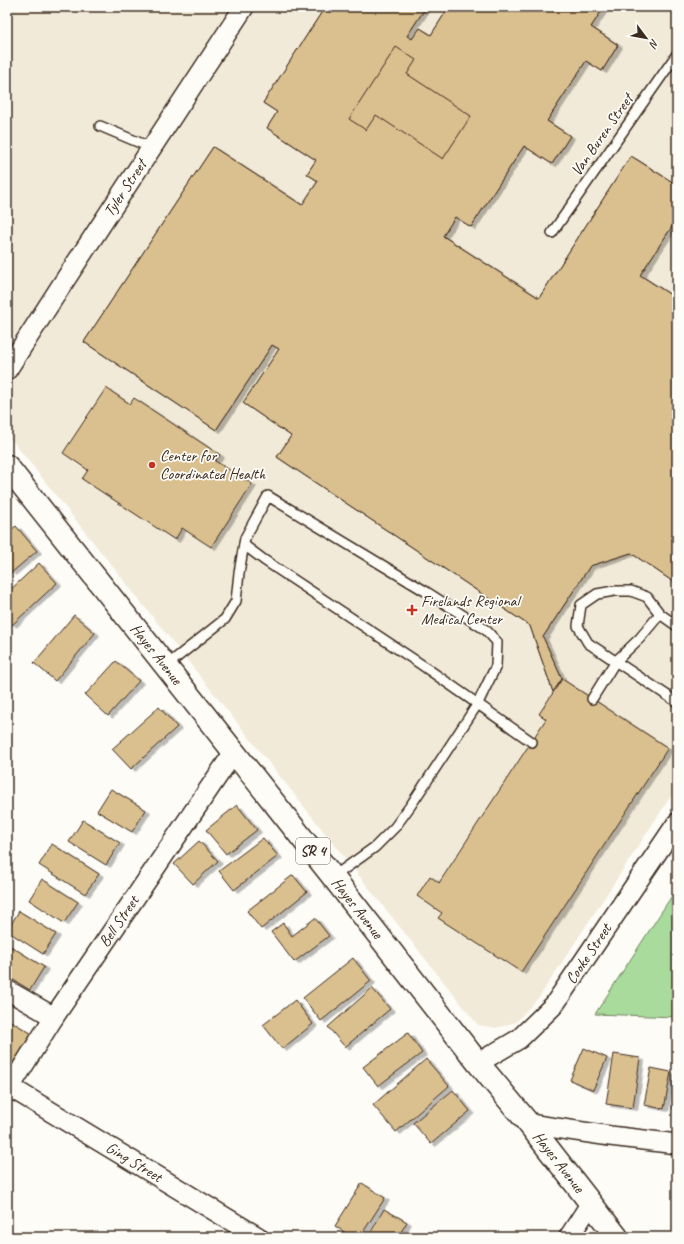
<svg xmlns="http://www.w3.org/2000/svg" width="684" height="1244" font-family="Caveat,sans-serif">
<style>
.built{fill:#f2ead8}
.green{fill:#a8db9c;stroke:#72825d}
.building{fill:#dabf8f;stroke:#3b2a1e;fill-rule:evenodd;filter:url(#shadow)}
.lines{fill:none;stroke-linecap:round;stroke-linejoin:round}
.service-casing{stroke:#3b2a1e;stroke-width:12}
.minor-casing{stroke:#3b2a1e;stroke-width:22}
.primary-casing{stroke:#3b2a1e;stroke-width:25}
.service{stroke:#fdfcf7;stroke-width:9}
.minor{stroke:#fdfcf7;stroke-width:19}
.primary{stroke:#fdfcf7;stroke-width:22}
.poi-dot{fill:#c8321e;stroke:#fdfcf7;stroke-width:1.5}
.labels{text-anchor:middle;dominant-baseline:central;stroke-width:3.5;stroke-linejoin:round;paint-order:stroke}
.shield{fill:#fdfcf7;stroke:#75695f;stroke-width:1}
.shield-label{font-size:15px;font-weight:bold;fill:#3b2a1e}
.street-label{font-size:16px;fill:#3b2a1e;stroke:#fdfcf7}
.poi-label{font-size:16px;fill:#3b2a1e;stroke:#fdfcf7;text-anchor:start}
</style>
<defs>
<filter id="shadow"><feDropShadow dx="4.5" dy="2.5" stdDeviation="0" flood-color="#0004"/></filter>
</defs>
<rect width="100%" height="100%" fill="#fdfcf7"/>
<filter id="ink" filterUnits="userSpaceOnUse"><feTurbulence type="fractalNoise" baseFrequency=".025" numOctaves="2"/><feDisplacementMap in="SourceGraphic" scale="8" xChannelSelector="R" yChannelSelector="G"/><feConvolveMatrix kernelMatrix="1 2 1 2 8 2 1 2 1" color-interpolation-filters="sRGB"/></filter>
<g filter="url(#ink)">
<path class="built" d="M9,7H677V787L540,996L516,1022L496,1028L478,1025L7,434V9Z"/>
<path class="green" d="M677,888V1017L595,1014Z"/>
<g class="building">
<path d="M325,7H426L407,36L412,39L420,28L431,35L449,7H570L576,11L578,7H604L591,27L618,45L602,71L586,61L547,121L570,136L552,164L524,146L471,227L455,217L443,236L539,298L631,156L677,185V219L640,275L677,299V581L675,583L631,553L590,566L543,637L562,679L553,692L530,626L277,457L291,436L243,403L279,349L272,345L216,430L84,342L213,147L302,205L318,181L307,174L316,160L267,128L277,112L263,103ZM396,47L416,60L407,74L471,116L443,159L376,115L366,130L349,119Z"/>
<path d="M325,7H426L407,36L412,39L420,28L431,35L449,7H570L576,11L578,7H604L591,27L618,45L602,71L586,61L547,121L570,136L552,164L524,146L471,227L455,217L443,236L539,298L631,156L677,185V219L640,275L677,299V581L675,583L631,553L590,566L543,637L562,679L553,692L530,626L277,457L291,436L243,403L279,349L272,345L216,430L84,342L213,147L302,205L318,181L307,174L316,160L267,128L277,112L263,103Z"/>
<path d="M396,47L416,60L407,74L471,116L443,159L376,115L366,130L349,119Z"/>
<path d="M106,388L130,404L134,398L220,455L215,461L252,484L211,547L182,528L175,540L82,479L88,470L63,453Z"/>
<path d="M16,526L37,551L11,573L7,568V533Z"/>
<path d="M39,563L57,583L12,625L7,620V593Z"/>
<path d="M74,615L95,633L55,681L34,663Z"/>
<path d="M116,661L139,681L108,716L85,695Z"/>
<path d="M562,679L668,748L521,972L438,918L442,913L417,896L430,876L439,883L546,719L539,714Z"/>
<path d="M159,707L177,727L131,769L112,749Z"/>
<path d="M111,789L146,810L132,832L97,811Z"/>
<path d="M237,805L257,830L226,854L206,830Z"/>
<path d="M83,820L120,843L106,865L69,842Z"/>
<path d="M263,838L278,856L234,890L219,871Z"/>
<path d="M199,841L218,861L193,884L174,864Z"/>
<path d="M52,844L99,874L85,894L39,865Z"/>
<path d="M293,875L307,892L261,929L247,911Z"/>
<path d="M42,879L78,902L64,923L29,900Z"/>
<path d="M19,911L56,934L43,954L7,931Z"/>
<path d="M315,918L329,936L294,962L271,932L283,923L292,936Z"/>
<path d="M7,944L44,967L30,990L7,976Z"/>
<path d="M353,958L371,981L321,1021L303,998Z"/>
<path d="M372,988L390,1009L345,1047L328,1027Z"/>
<path d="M295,1000L313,1024L282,1049L263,1025Z"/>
<path d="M7,1019L39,1038L7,1088Z"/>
<path d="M408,1033L422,1053L378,1086L363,1067Z"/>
<path d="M584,1048L607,1058L593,1090L570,1080Z"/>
<path d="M614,1054L640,1058L633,1108L606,1104Z"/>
<path d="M426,1059L449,1086L396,1132L373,1105Z"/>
<path d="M677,1067V1109H673Z"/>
<path d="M651,1068L671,1072L664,1109L644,1105Z"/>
<path d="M453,1090L470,1111L431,1144L413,1123Z"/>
<path d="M362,1183L385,1198L360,1237H352L335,1226Z"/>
<path d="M384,1209L407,1222L398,1237H368Z"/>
</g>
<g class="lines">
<defs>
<g id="service">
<path d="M100,126L152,148"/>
<path d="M552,233L677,54"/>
<path d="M244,545L264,560L422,665L532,742"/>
<path d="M677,626L660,614L647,597L631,591H614L597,594L581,605L578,626L588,643L677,702"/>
<path d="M166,666L225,619L236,601L239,573L245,538L252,525L268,496L425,591L486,630L497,642L496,666L477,705L411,805L395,827L375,847L333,877"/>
<path d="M592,699L615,662L640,638L660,614"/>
</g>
<g id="minor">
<path id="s1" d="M7,370L63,283L244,7"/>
<path d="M7,990L54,1017"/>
<path id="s2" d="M478,1063L519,1039L554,1005L677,823"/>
<path id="s3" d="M10,1087L258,1237"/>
<path id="s4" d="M7,1092L54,1017L234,752"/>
<path d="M529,1124L610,1136L677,1144"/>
<path d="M569,1237L591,1203"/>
</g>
<g id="primary">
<path id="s5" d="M7,466L333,877L478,1063L529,1124L617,1237"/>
</g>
</defs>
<use href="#service" class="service-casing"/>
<use href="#minor" class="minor-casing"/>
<use href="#primary" class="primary-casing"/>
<use href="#service" class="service"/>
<use href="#minor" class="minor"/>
<use href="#primary" class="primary"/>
</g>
</g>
<g class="poi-dot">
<circle cx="152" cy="465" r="4"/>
<path d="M410 604h4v4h4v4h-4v4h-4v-4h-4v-4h4z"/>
</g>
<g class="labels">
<rect class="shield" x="296" y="838" width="34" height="26" rx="3"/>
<g class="shield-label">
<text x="313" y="851">SR 4</text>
</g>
<g class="street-label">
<text transform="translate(602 135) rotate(-55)">Van Buren Street</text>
<text stroke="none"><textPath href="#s1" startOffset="217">Tyler Street</textPath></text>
<text stroke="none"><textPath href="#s5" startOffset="240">Hayes Avenue</textPath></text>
<text stroke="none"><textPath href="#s5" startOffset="564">Hayes Avenue</textPath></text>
<text stroke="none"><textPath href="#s4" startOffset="204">Bell Street</textPath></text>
<text stroke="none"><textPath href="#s2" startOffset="158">Cooke Street</textPath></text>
<text stroke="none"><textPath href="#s3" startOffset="145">Ging Street</textPath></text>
<text stroke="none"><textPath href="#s5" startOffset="888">Hayes Avenue</textPath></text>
</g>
<g class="poi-label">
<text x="160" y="456">Center for<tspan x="160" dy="18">Coordinated Health</tspan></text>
<text x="421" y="601">Firelands Regional<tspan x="421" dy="18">Medical Center</tspan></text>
</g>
</g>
<rect width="684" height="1244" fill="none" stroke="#fdfcf7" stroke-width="24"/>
<rect x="12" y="12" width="660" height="1220" fill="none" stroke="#3b2a1e" stroke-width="1.5" filter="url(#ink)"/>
<g transform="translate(646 38) rotate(122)" stroke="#fdfcf7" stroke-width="3" paint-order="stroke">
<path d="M0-3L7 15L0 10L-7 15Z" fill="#3b2a1e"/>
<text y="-6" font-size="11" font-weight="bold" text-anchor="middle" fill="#3b2a1e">N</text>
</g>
</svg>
